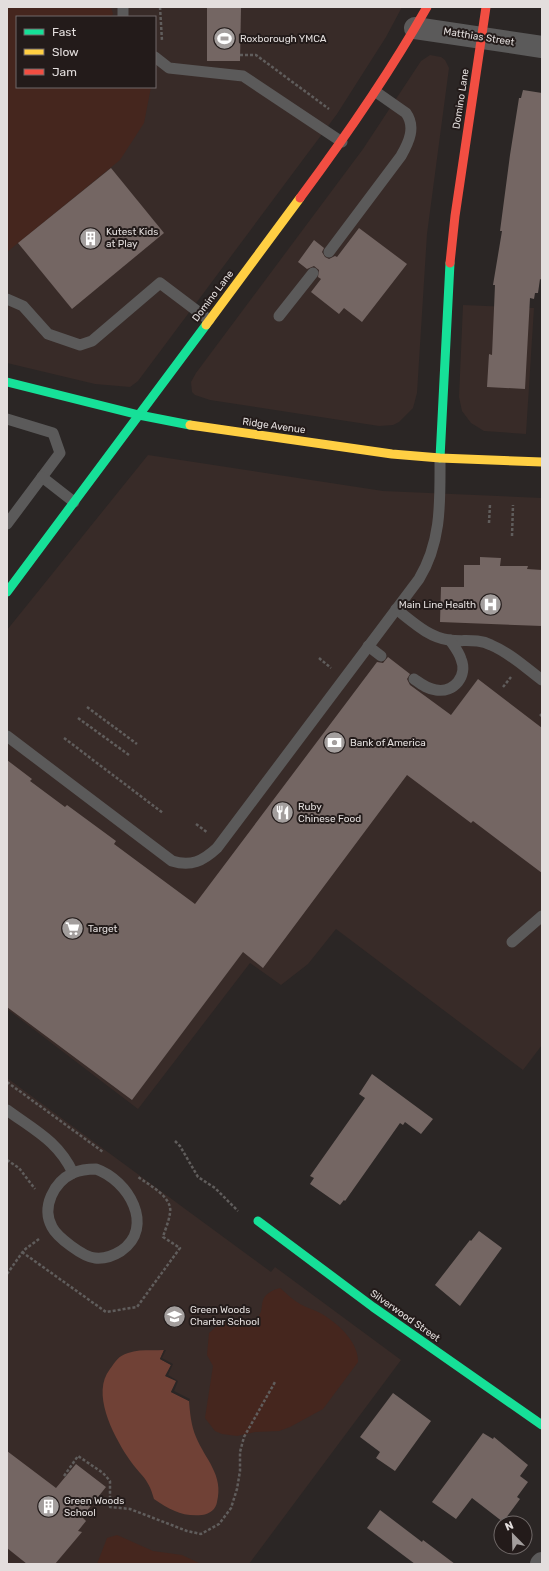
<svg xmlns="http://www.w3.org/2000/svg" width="549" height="1571" font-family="Rubik,sans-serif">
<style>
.built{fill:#382b28;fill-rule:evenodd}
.green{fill:#45261e}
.water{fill:#704136}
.pier{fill:#2b2625}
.building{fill:#746663}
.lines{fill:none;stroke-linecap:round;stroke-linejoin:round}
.path{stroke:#605d5c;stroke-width:2.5;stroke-dasharray:3 2;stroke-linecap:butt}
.lane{stroke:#5b5a5a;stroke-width:11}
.street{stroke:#5b5a5a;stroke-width:22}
.fast{stroke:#16e098;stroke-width:9}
.slow{stroke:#ffcf43;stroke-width:9}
.jam{stroke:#f24e42;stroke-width:9}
.labels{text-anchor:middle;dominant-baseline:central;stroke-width:4;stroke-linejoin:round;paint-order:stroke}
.street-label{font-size:10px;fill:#e3dedd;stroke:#231b1a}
.poi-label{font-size:10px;fill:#e3dedd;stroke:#231b1a;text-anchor:start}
</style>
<rect width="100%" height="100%" fill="#2b2625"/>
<g class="built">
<path d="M7,7H402L386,37L337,114L138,381L130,387L95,384L7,363ZM17,17H155V87H17Z"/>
<path d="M430,55L441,57L445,60L449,68L427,234L417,393L413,408L399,422L393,425L379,426L210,400L195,395L192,392L191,382L196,373L363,149L421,61Z"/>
<path d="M463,305L534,308L526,434L484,431L471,423L462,411L459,397Z"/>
<path d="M148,455L383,491L542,498V1045L523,1070L336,929L308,964L281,985L250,963L138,1109L7,1009V630Z"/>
<path d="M7,1078L271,1272L275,1267L401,1360L249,1564H7Z"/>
</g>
<g class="green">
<path d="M7,7H111L113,14L111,17H17V87H151L144,123L120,160L7,252Z"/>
<path d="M280,1288C286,1293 293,1300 300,1304C307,1308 315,1310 322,1314C337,1323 359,1342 358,1362L323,1409L290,1427L279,1431L255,1432L237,1436L222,1434L215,1431L205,1418L213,1366L207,1355L209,1333C213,1330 217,1325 221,1323C231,1320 244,1325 255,1319C269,1311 252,1296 280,1288Z"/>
<path d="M117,1535L153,1551L182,1555L201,1564H97L107,1538Z"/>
</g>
<path class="water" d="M164,1350L160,1359L171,1365L166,1376L177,1381L171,1392L189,1401C190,1413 191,1425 196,1437C205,1459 224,1475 217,1502C216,1509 210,1514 202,1515C183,1517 170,1510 154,1499C148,1476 139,1475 127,1456C113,1434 91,1393 110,1369C116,1361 118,1356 128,1353C139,1349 152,1351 164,1350Z"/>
<path class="pier" d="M164,1350H166L162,1358L173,1364L168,1375L178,1381L174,1391L190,1399L189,1401L171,1392L176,1381L165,1376L171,1365L160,1359Z"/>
<g class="building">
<path d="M207,7H241L240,61H207Z"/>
<path d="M523,90L542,93V280L540,279L538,293H535L534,299L530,298L525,389L487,387L489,354L492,355L495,285H493L502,231H500L510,155L519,98H521Z"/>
<path d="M111,168L164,233L72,309L18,243Z"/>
<path d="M359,228L407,264L362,322L344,308L339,314L311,292L321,279L318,277L319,270L314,266L307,269L298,262L314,240L324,248L322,252L325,257L329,259L335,256L337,257Z"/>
<path d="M480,557L501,558L500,566H528L527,569L542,570V626L440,622L441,587H464V565H480Z"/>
<path d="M388,657L410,674L407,679L410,685L451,715L478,679L542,728V873L473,821L471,823L407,775L263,968L243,952L132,1100L7,1007V760L32,779L30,781L65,807L67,805L116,841L114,844L195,904L377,662L383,663Z"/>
<path d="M372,1074L433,1119L421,1134L405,1122L403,1125L400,1123L345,1201L344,1200L340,1205L310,1184L314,1178L310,1176L365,1098L359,1094Z"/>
<path d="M479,1231L502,1248L460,1306L435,1285L470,1240L471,1241Z"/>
<path d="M393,1393L431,1421L395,1471L376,1458L380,1452L360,1437Z"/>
<path d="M483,1433L493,1439L494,1437L528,1465L520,1476L528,1482L517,1497L520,1499L503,1522L472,1498L456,1519L432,1502Z"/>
<path d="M7,1451L56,1488L76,1464L106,1487L82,1517L86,1521L78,1531L82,1532L55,1564H27L7,1548Z"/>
<path d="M380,1510L422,1542L423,1540L455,1564H415L367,1528Z"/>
</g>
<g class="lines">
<g class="path">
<path d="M160,7L162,41"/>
<path d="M240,55H256L329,109"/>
<path d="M489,523L490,504"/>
<path d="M512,536L513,505"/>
<path d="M319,658L331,668"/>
<path d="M503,687L511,677"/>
<path d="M87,707L137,744"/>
<path d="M540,716L542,714"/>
<path d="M78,718L129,755"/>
<path d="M64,738L163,813"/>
<path d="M196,824L208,833"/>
<path d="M7,1082L103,1152"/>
<path d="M175,1141L180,1146L198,1177L215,1188L238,1211"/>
<path d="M7,1160L19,1168L35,1189"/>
<path d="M22,1252L106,1312L137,1307L180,1248L163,1237C165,1230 169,1221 170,1213C173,1197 149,1185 138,1177"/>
<path d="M7,1274L24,1250L39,1239"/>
<path d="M64,1476L78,1456L103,1473L110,1481V1507L130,1509L187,1531L201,1534L219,1524L231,1508L237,1489L240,1471V1452L244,1437L275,1382"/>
</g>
<g class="lane">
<path d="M123,7V17"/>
<path d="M155,57L169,68L243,76L342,142"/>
<path d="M329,252L401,156C409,142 416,127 406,113L376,92"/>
<path d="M7,299L23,306L48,334L80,345L92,341L160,283L209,320"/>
<path d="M279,316L313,273"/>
<path d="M7,419L53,433L60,453L7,524"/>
<path d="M42,477L74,502"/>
<path d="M396,609C413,622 428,637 449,640C463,642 477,638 491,645C510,653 526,668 542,680"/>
<path d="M368,646L381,656"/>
<path d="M414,679C421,684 427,689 436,690C454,693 468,676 461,659C459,652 454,646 450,640"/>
<path d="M7,736L172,861C191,867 203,861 217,848L419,579C442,541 440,501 440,458"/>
<path d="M512,942L542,916"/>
<path d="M7,1110C34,1130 58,1141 73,1173"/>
<path d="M96,1169C128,1180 156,1227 121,1251C113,1256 104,1259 95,1258C83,1257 57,1237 52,1227C41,1207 54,1182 73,1173C80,1170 88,1169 96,1169Z"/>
</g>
<g class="street">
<path d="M415,28L542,47"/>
<path d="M541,1564L542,1563"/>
</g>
<g class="fast">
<path d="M7,382L139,415L190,425"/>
<path d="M440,458L450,263"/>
<path d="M7,592L206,325"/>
<path d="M258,1221L373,1307L542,1425"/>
</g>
<g class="slow">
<path d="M206,325L300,198"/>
<path d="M190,425L392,454L440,458L542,462"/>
</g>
<g class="jam">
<path d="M300,198C346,136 389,74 427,7"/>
<path d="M450,263L455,216L486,7"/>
</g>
</g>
<defs>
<symbol id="stadium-disc" viewBox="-11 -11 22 22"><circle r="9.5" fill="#a39e9d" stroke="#231b1a"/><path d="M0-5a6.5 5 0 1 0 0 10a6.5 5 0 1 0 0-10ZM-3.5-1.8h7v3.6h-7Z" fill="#fff"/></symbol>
<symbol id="building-disc" viewBox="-11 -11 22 22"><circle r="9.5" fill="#a39e9d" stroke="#231b1a"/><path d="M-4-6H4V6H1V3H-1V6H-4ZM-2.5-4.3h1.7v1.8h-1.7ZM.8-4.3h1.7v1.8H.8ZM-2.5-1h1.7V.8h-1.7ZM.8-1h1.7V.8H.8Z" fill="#fff"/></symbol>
<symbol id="hospital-disc" viewBox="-11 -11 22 22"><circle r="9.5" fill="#a39e9d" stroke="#231b1a"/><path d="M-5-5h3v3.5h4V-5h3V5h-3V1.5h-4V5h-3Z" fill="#fff"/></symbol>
<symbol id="bank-disc" viewBox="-11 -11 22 22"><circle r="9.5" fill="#a39e9d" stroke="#231b1a"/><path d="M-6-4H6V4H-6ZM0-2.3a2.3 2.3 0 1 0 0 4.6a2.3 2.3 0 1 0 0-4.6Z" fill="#fff"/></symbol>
<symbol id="restaurant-disc" viewBox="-11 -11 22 22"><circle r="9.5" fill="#a39e9d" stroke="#231b1a"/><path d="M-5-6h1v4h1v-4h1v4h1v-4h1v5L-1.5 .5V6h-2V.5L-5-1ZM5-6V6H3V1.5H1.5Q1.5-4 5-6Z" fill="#fff"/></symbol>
<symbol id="supermarket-disc" viewBox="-11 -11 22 22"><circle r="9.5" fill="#a39e9d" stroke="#231b1a"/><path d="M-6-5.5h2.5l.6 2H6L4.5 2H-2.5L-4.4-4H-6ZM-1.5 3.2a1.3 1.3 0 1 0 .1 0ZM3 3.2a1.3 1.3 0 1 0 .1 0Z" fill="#fff"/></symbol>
<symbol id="school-disc" viewBox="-11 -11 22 22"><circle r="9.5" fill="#a39e9d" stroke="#231b1a"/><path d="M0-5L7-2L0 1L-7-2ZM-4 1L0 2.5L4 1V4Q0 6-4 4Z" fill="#fff"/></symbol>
</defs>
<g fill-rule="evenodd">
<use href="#stadium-disc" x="212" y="26" width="25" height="25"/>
<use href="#building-disc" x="78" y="226" width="25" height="25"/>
<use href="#hospital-disc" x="478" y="592" width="25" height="25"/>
<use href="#bank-disc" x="322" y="730" width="25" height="25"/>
<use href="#restaurant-disc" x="270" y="800" width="25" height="25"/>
<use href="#supermarket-disc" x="60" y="916" width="25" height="25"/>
<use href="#school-disc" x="162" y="1304" width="25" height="25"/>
<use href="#building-disc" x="36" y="1494" width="25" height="25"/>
</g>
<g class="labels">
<g class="street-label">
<text transform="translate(479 37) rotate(9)">Matthias Street</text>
<text transform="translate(461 99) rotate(-81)">Domino Lane</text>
<text transform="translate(213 296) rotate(-53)">Domino Lane</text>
<text transform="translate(274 426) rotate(8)">Ridge Avenue</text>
<text transform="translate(405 1316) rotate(35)">Silverwood Street</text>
</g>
<g class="poi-label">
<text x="240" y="39">Roxborough YMCA</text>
<text x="106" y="232">Kutest Kids<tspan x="106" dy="12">at Play</tspan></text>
<text x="476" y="605" text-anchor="end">Main Line Health</text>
<text x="350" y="743">Bank of America</text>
<text x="298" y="807">Ruby<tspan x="298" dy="12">Chinese Food</tspan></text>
<text x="88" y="929">Target</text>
<text x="190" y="1310">Green Woods<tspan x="190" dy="12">Charter School</tspan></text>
<text x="64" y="1501">Green Woods<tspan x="64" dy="12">School</tspan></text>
</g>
</g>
<rect width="549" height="1571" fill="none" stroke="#e3dedd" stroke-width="16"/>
<rect x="16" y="16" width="140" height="72" fill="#231b1a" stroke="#706968"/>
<rect x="24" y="29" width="20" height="6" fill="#16e098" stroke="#706968"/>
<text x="52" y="36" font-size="12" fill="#e3dedd">Fast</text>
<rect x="24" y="49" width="20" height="6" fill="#ffcf43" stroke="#706968"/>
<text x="52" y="56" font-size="12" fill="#e3dedd">Slow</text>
<rect x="24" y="69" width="20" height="6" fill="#f24e42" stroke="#706968"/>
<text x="52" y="76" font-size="12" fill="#e3dedd">Jam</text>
<g transform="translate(513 1535) rotate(337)"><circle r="19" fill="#231b1a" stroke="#706968"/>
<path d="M0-3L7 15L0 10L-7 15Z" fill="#a39e9d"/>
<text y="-6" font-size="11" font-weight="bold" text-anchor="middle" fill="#e3dedd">N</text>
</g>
</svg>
